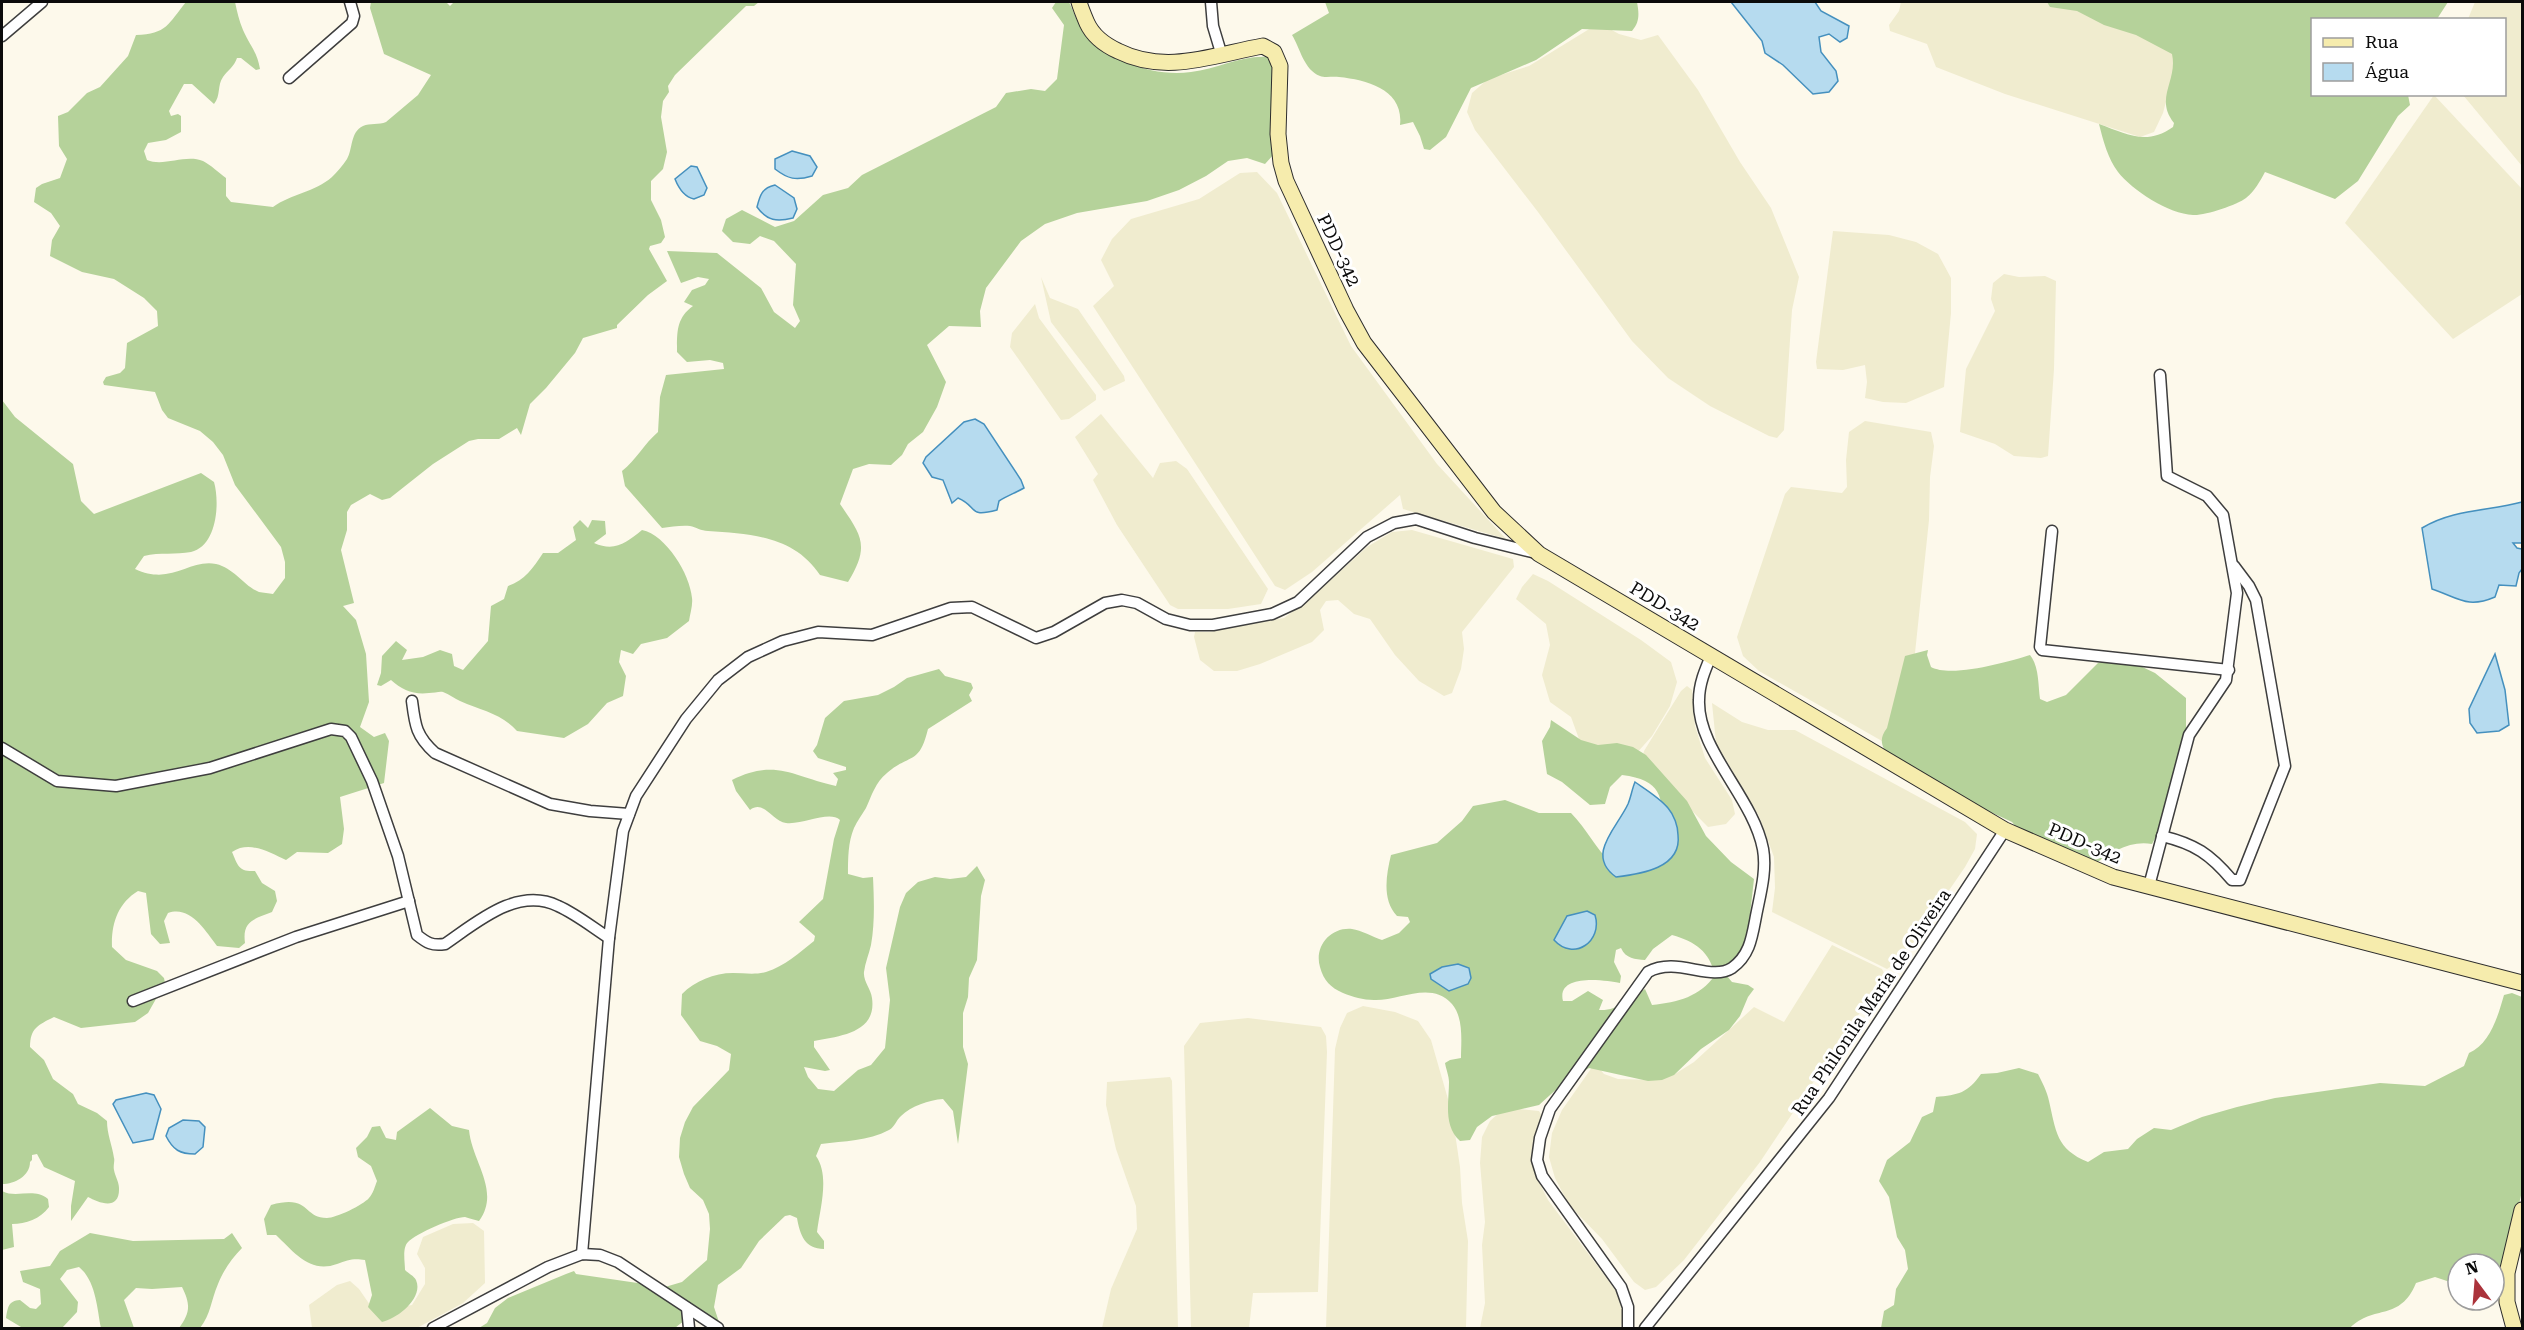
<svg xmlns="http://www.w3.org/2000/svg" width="2524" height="1330" font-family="'Roboto Serif',serif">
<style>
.farmland{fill:#f0eccf}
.forest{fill:#b5d29a;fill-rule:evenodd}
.water{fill:#b6dbef;stroke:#4590be;stroke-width:1.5}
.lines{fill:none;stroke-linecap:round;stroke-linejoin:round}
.street-casing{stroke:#3e3e3e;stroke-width:13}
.secondary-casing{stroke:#2d2d2d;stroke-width:17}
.street{stroke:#fff;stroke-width:10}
.secondary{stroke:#f6ecad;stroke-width:15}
.labels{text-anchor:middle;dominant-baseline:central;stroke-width:6;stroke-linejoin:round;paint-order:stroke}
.street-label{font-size:18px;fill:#0b0b0b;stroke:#fff}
</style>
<rect width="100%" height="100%" fill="#fdf9eb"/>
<g class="farmland">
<path d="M1901,2H2077L2181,46L2163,113L2154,132L2140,137L2005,94L1936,67L1927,44L1890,31L1889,25L1899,11Z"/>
<path d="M2475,2H2522V166L2463,95L2504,94V20L2468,19Z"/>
<path d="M1599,23L1619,34L1641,40L1658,35L1698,90L1740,162L1771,208L1799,277L1792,310L1784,430L1777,438L1769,436L1710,406L1668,378L1632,341L1538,212L1475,130L1467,112L1472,93L1488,79L1529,66Z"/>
<path d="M2434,95L2522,189V294L2453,339L2345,223Z"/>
<path d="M1257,172L1277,193L1351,346L1437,464L1506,539L1403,509L1400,495L1312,572L1285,590L1275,586L1093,306L1114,286L1101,260L1112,239L1131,219L1199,199L1240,173Z"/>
<path d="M1833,231L1889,235L1916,242L1938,254L1951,278V313L1944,387L1906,403L1883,402L1865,398L1867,382L1865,365L1843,370L1817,369L1816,362Z"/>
<path d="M2004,274L2019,277L2045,276L2056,281L2054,369L2048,456L2041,458L2014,456L1995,444L1960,432L1966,369L1995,311L1991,299L1993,283Z"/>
<path d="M1041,277L1050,298L1078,309L1124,376L1125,381L1104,391L1051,322Z"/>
<path d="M1035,304L1039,318L1096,395V400L1069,419L1061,420L1010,347L1012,333Z"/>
<path d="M1101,414L1153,478L1160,463L1176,461L1187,469L1268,589L1261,604L1228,609H1178L1170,605L1117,525L1093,480L1098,474L1075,437Z"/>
<path d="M1865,421L1931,432L1934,446L1930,477L1929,520L1915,653L1889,745L1759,671L1743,656L1737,637L1785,494L1791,487L1842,493L1847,487L1846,460L1849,432Z"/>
<path d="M1412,530L1513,559L1514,567L1462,632L1464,649L1461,669L1452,693L1444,696L1419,681L1395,655L1370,619L1354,614L1338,600L1326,601L1320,610L1324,630L1312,642L1260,664L1237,671H1214L1200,660L1194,637L1195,632H1209L1284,618L1311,598L1367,547L1392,532Z"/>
<path d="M1533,574L1548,581L1641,640L1671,662L1677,682L1670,706L1652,736L1635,755L1605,758L1579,739L1571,717L1550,702L1542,675L1550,645L1546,624L1516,599L1522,587Z"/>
<path d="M1687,686L1692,690L1695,726L1705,758L1732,800L1735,814L1726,824L1708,827L1642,760L1644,751L1681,691Z"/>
<path d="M1712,703L1742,722L1768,730H1795L1965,822L1977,834L1975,849L1965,867L1902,959L1887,969L1772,912L1775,888L1774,857L1759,816L1716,743Z"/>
<path d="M1832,945L1882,969L1885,975L1760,1162L1684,1260L1656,1287L1645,1290L1634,1282L1602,1239L1569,1205L1555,1178L1549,1157L1552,1133L1562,1110L1595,1063L1604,1074L1618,1079L1655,1080L1675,1074L1694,1062L1754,1007L1784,1022Z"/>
<path d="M1363,1006L1395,1012L1418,1021L1431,1040L1452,1113L1460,1167L1462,1203L1468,1241L1466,1328H1326L1335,1049L1340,1028L1347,1013Z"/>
<path d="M1248,1018L1321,1027L1326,1036L1327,1052L1318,1292L1253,1293L1249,1328H1191L1184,1046L1200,1023Z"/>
<path d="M1170,1077L1172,1081L1178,1328H1102L1111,1289L1137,1229L1136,1206L1116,1149L1106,1105L1107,1082Z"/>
<path d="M1519,1109L1539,1111L1542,1116L1533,1140L1531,1158L1536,1176L1548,1200L1617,1292L1624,1317L1620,1328H1480L1485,1303L1482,1245L1485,1222L1480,1163L1482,1137L1490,1121L1501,1111Z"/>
<path d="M473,1223L484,1231L485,1283L463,1303L417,1328H312L309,1305L337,1285L350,1281L359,1289L370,1305L389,1309L412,1305L425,1284V1268L417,1254L423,1237L453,1224Z"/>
</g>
<g class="forest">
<path d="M186,2H235C237,11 239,21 243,30C250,46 257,51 260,69L256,70L241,58H237C234,67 228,70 223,77C217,85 221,96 214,104L192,84H184L169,111L171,116L178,114L181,116V132L166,140L148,143L144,151L147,160C164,167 185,154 203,161C211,165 219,173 226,178V196L231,202L273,207C291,194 315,192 332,177C337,172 343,165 347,159C353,149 350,132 363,126C370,123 379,125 386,122L418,95L431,75L384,54L370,8L371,2H446L450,6L454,2H759L754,6H746L675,75L668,86L669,92L663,101L661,117L667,152L663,169L651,181V200L661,220L665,237L661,243L650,246L649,249L667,281L648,295L617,325V328L583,338L575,353L546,388L530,404L521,435L517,428L499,439H478L469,441L433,464L390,498L382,500L370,494L351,505L347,512V530L341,550L354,603L343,606L356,620L366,654L369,702L360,727L374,737L385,733L389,741L384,783L340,797L344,829L342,844L328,853L297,852L286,860C270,853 250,840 232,852C238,866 239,872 255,871L262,883L275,891L277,901L272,912C254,919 242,921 245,943L239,948L217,946C205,930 190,905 168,913L164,921L170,943L160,944L151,934L146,893L138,891C118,903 111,924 112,947L126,960L157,971L164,978L165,983L148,1013L135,1022L81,1028L54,1017C38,1025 30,1028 30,1047L44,1060L53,1079L73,1094L78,1104L97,1113L107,1121C107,1134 112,1145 114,1158C115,1160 113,1166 114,1170C115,1176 119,1182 119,1188C120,1211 99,1203 88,1197L71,1221V1206L75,1181L44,1167L37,1154L32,1155V1160L30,1162C30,1176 15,1184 2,1184V400L15,417L73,464L81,501L94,514L201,473L214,482C220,503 217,546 191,552C176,555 160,552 144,556L135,569C172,586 188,559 216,564C234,568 244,586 259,592C263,593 269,593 273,594L285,578V562L281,547L235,485L223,455L213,442L200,431L168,418L162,410L155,392L104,385L103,382L106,377L120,373L125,368L127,343L158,326L157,311L144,298L114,279L82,272L50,256L52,240L60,226L51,213L34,202L36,188L42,184L60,178L67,159L59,146L58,116L68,112L87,93L100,87L128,56L136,35C167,34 168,24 186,2Z"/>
<path d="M1056,2H1069C1074,12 1078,26 1086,34C1111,62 1154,77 1191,72C1217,69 1242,55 1268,57L1275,70L1273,155L1265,164L1247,158L1228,161L1206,176L1179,190L1147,201L1077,213L1045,224L1021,241L986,288L980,311L981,327L949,326L927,345L946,382L937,407L923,432L908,444L902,455L891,465L869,464L853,469L840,504C862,536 870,546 848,582L820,575C794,536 751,534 708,531C701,531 696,527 690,526C681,525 671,527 662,528L625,486L622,471C636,460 644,444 658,432L660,397L666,375L724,369L723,363L710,360L687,362L677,352C677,333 676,318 693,306L684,302L692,290L705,285L709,279L698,277L681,283L667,251L717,253L761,288L774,312L795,328L800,321L793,305L796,264L774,241L760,236L750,244L733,242L722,231L726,219L742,210L775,227L794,221L823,195L848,188L862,175L996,107L1006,93L1031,89L1045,91L1057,79L1064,25L1052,8Z"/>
<path d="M1325,2H1637C1639,13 1640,22 1632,31L1582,29L1536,60L1471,88L1446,137L1430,150L1424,149L1420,136L1413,122L1400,125C1404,90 1368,80 1339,77C1333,76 1325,78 1320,76C1304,70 1300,48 1292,35L1329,13Z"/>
<path d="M2047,2H2448L2437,19L2312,20V94L2408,95L2410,105L2398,116L2358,181L2335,199L2265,172C2260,181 2255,191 2246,198C2237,205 2204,216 2193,215C2169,214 2132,190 2118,172C2108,159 2103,140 2099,124C2127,134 2146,146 2173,127L2174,123C2154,98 2178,81 2172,54L2136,35L2104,25L2077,11L2050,7Z"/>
<path d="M580,520L588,528L592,520L605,521L606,534L594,543C615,552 626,543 642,530C666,535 690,574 692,598C693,605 690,614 689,621L667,638L641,644L633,654L621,650L619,662L626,676L623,696L607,703L588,724L564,738L517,731C501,713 482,711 460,701C455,699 449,694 443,692C440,691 434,693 429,693C414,695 402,690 391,680L381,686L377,685L381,673L382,656L396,641L407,650L402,660L423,657L440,650L452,654L454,666L463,670L488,641L491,606L504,599L508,586C525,580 533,568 543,553H558L576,540L573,527Z"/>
<path d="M1928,650L1927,655L1931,667C1951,678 2008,662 2030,655C2039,666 2038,684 2040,699L2047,702L2066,695L2098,663L2108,660L2136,664L2155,673L2186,698V742L2179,793L2152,844C2131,840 2110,852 2094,865L2031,845L2012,822L1984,809L1969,805L1918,769L1889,758C1882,746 1878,740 1887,728L1905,656Z"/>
<path d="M939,669L945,676L971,683L973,688L969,695L972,701L928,729C919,766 910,753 887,773C875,783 872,795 866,808C862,815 857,821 854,828C848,842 848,859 848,874L863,878L873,877C874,899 875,923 871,945C869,954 865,963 864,972C863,981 871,989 872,998C877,1033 840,1036 814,1041V1047L830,1070L825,1071L804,1067L808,1077L818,1089L834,1091L858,1070L871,1065L885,1048L890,1000L886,968L900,907L906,893L918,882L935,877L950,879L966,877L977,866L985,880L981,896L977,960L969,978L968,997L963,1013V1047L968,1064L958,1144L953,1111L943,1099C929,1100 911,1106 901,1116C896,1120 895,1127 889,1130C868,1141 844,1141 821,1144L816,1156C830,1176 820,1208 817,1232L824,1241V1249C805,1249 800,1235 797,1218L790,1215L785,1216L759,1241L741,1268L718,1285L714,1307L719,1322C699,1318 691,1314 675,1328H479L487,1323L495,1308L508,1298L566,1274L574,1271L576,1274L665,1287L682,1282L707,1260L710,1229L709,1214L703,1200L690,1188L684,1174L679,1157L680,1138L685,1122L693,1107L729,1070L731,1054L717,1046L700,1041L681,1015L682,994C695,981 714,973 733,973C744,973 755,975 766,972C785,966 799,953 814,941L815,936L799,922L823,899L834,839L840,820C829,810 804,825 786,823C773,822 764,799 750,810L736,791L732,780C776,758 794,777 836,786L838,779L833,773L846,770V767L818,758L813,751L817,745L825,718L844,701L878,695L894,687L907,678Z"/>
<path d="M1551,720L1581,740L1598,745L1617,743L1633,747L1646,755L1687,801L1706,836L1731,862L1754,879L1746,950L1727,976L1732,982L1748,985L1754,989L1748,997L1740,1016L1729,1030L1701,1049L1674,1075L1662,1080L1648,1081L1589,1068L1560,1086L1539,1105L1492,1116L1477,1127L1470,1140L1460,1141C1443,1125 1449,1102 1449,1082C1449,1076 1446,1069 1445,1063L1450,1060L1461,1058C1461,1042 1464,1018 1452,1004C1431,980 1399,1001 1374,1000C1363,1000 1353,997 1343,993C1330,987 1324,981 1320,967C1314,947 1330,927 1352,929C1361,930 1373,937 1382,940L1399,933L1410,922L1408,917L1397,916C1382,900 1386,876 1391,855L1437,843L1462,821L1473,806L1505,800L1539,813H1571C1587,829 1595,848 1612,864L1664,831C1662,796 1662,780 1622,775L1610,787L1605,804L1590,805L1562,782L1547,774L1542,741L1550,727ZM1672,935C1696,942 1709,951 1715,975C1700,997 1678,1002 1652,1005L1645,989C1630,999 1618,1011 1599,1010L1603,1000L1588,991L1572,1001H1563C1556,973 1605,980 1620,983L1621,976L1614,962L1616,950L1621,948C1626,959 1635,959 1645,960L1653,949Z"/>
<path d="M2512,993L2522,997V1191L2505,1266L2494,1269V1264H2458V1281H2447L2435,1277L2416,1283C2400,1322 2374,1304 2350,1328H1881L1884,1311L1894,1305L1896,1289L1908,1269L1905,1250L1897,1237L1889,1197L1879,1181L1887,1160L1910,1142L1922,1117L1933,1112L1936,1097C1958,1095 1968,1093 1981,1074L1997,1073L2019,1068L2038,1074C2042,1082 2047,1091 2049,1101C2056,1131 2056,1149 2088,1162L2104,1152L2128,1149L2137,1139L2154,1128L2171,1130L2202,1117L2237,1107L2275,1098L2380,1083L2425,1086L2464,1066L2469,1053C2490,1044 2498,1016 2504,995Z"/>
<path d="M430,1108L452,1126L469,1130C472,1162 501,1191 479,1221C474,1220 469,1218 465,1217C454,1217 415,1234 408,1242C402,1248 405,1262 405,1270C408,1273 414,1276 416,1280C424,1298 397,1319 382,1322L368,1307L372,1295L365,1260C353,1258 348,1260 337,1264C310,1274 294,1252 276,1235H267L264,1219L271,1205C311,1194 302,1218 327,1218C336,1218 363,1205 369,1198C373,1194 375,1186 377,1181L371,1166L358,1157L356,1148L367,1137L372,1127L380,1126L386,1138L396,1140L397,1132Z"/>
<path d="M2,1191C17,1199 33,1187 48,1199L49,1207C40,1219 26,1224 12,1224L14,1247L2,1250Z"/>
<path d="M90,1233L133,1241L224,1239L232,1233L242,1248C232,1258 223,1271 218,1284C211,1300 211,1314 200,1328H179C190,1313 191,1305 182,1287L152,1289L136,1288L124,1300L134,1328H101C97,1308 96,1281 79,1267L67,1270L60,1279L78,1302L77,1312L62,1328H20L21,1327L6,1318C8,1307 8,1301 20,1300L30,1308L36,1309L41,1304L40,1289L23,1282L20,1271L50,1266L60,1251Z"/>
</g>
<g class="water">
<path d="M1731,2H1815L1821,11L1849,26L1847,38L1840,42L1829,34L1819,37L1821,52L1836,71L1838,81L1829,92L1813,94L1783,65L1765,53L1762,41Z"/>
<path d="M792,151L810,156L817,167L812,176C796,181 788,179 775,169V159Z"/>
<path d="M691,166L697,167L707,188L704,195L694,199C684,197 679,189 675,179Z"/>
<path d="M775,185L794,198L797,209L793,218C777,222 767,221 757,207C760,195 762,188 775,185Z"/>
<path d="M975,419L984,424L1021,480L1024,488C1015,493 1007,496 999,501L997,510C967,518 979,507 958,498L952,503L943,480L932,477L923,463L926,457L964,422Z"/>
<path d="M2522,502V543H2513L2517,548L2522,549V569L2519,573L2516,586L2499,585L2495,597C2467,609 2459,598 2432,589L2422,528C2453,509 2489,511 2522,502Z"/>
<path d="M2495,654L2505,690L2509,725L2499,731L2477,733L2470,723L2469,709Z"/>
<path d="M1635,782C1645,789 1660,798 1668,808C1674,815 1678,826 1678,835C1682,868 1641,874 1616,877C1585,855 1617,828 1628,804C1631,797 1632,789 1635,782Z"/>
<path d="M1587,911L1595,915C1603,941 1574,962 1554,940L1567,916Z"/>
<path d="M1458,964L1469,968L1471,978L1468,984L1449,991L1431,979L1430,974L1442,967Z"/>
<path d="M146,1093L154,1095L161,1109L153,1139L133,1143L113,1104L116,1100Z"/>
<path d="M183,1120L199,1121L205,1127L203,1147L195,1154C180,1154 173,1150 166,1136L169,1128Z"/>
</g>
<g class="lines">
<defs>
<g id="street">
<path d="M1211,2L1213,26L1222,56"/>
<path d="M2,36L42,2"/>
<path d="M289,78L352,23L354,16L350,2"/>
<path d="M2052,531L2040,647L2042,650L2229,670"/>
<path d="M412,701C415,725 416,736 435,753L550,804L590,811L629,814"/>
<path d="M2,748L57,781L116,786L210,768L331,729L345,731L351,737L372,781L398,856L417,935C427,943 432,946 445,944C476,923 517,886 558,906C576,914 592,927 609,938"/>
<path d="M2162,836C2195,844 2210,854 2232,880H2240L2285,766L2256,600L2249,586L2234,566"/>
<path d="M2149,886L2189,735L2226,680L2237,593L2223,515L2207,496L2167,476L2160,375"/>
<path d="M133,1001L296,937L409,901"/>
<path d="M582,1254L609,938L623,831L636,796L686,719L718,680L748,657L783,641L818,632L872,635L951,608L972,607L1036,638L1054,632L1105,603L1122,600L1137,603L1166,619L1190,625H1213L1272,614L1298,602L1367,537L1394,523L1416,519L1475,538L1536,553"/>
<path d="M687,1308L689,1328"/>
<path d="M433,1328L548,1267L582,1254L600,1255L618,1262L718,1328"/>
<path d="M1628,1328V1307L1621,1287L1542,1176L1537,1160L1540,1138L1550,1109L1648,972C1677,956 1710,982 1732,968C1750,955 1752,937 1756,916C1760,895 1767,871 1763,849C1753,797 1697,750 1699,700C1699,684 1705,670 1711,656"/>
<path d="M1645,1328L1829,1098L2005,830"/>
</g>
<g id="secondary">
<path d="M1079,2C1081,9 1084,16 1087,23C1093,36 1105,45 1118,51C1166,75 1213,55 1263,46L1274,52L1280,66L1278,134L1281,163L1286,181L1346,310L1364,343L1494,512L1539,554L2005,830L2113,877L2522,983"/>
<path d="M2514,1328L2507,1302V1273L2522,1210"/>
</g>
</defs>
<use href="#street" class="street-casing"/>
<use href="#secondary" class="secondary-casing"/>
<use href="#street" class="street"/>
<use href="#secondary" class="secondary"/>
</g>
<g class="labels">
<g class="street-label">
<text transform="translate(1339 250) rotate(65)">PDD-342</text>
<text transform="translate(1665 606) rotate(31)">PDD-342</text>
<text transform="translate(2085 843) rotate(23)">PDD-342</text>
<text transform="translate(1871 1002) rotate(-56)">Rua Philonila Maria de Oliveira</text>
</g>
</g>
<rect width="2524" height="1330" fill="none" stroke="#0b0b0b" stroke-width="6"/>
<rect x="2311" y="18" width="195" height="78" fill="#ffffff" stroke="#9d9d9d" stroke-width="1.5"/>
<rect x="2323" y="38" width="30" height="9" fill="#f6ecad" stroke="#9d9d9d" stroke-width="1.5"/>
<text x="2365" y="48" font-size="18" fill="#0b0b0b">Rua</text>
<rect x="2323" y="63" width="30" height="18" fill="#b6dbef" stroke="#9d9d9d" stroke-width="1.5"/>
<text x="2365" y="78" font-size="18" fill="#0b0b0b">Água</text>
<g transform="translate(2476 1282) rotate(344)"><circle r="28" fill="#ffffff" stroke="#9d9d9d" stroke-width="1.5"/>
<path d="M0-4.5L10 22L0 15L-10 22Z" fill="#ab333b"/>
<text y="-9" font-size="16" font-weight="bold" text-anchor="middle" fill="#0b0b0b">N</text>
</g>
</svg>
